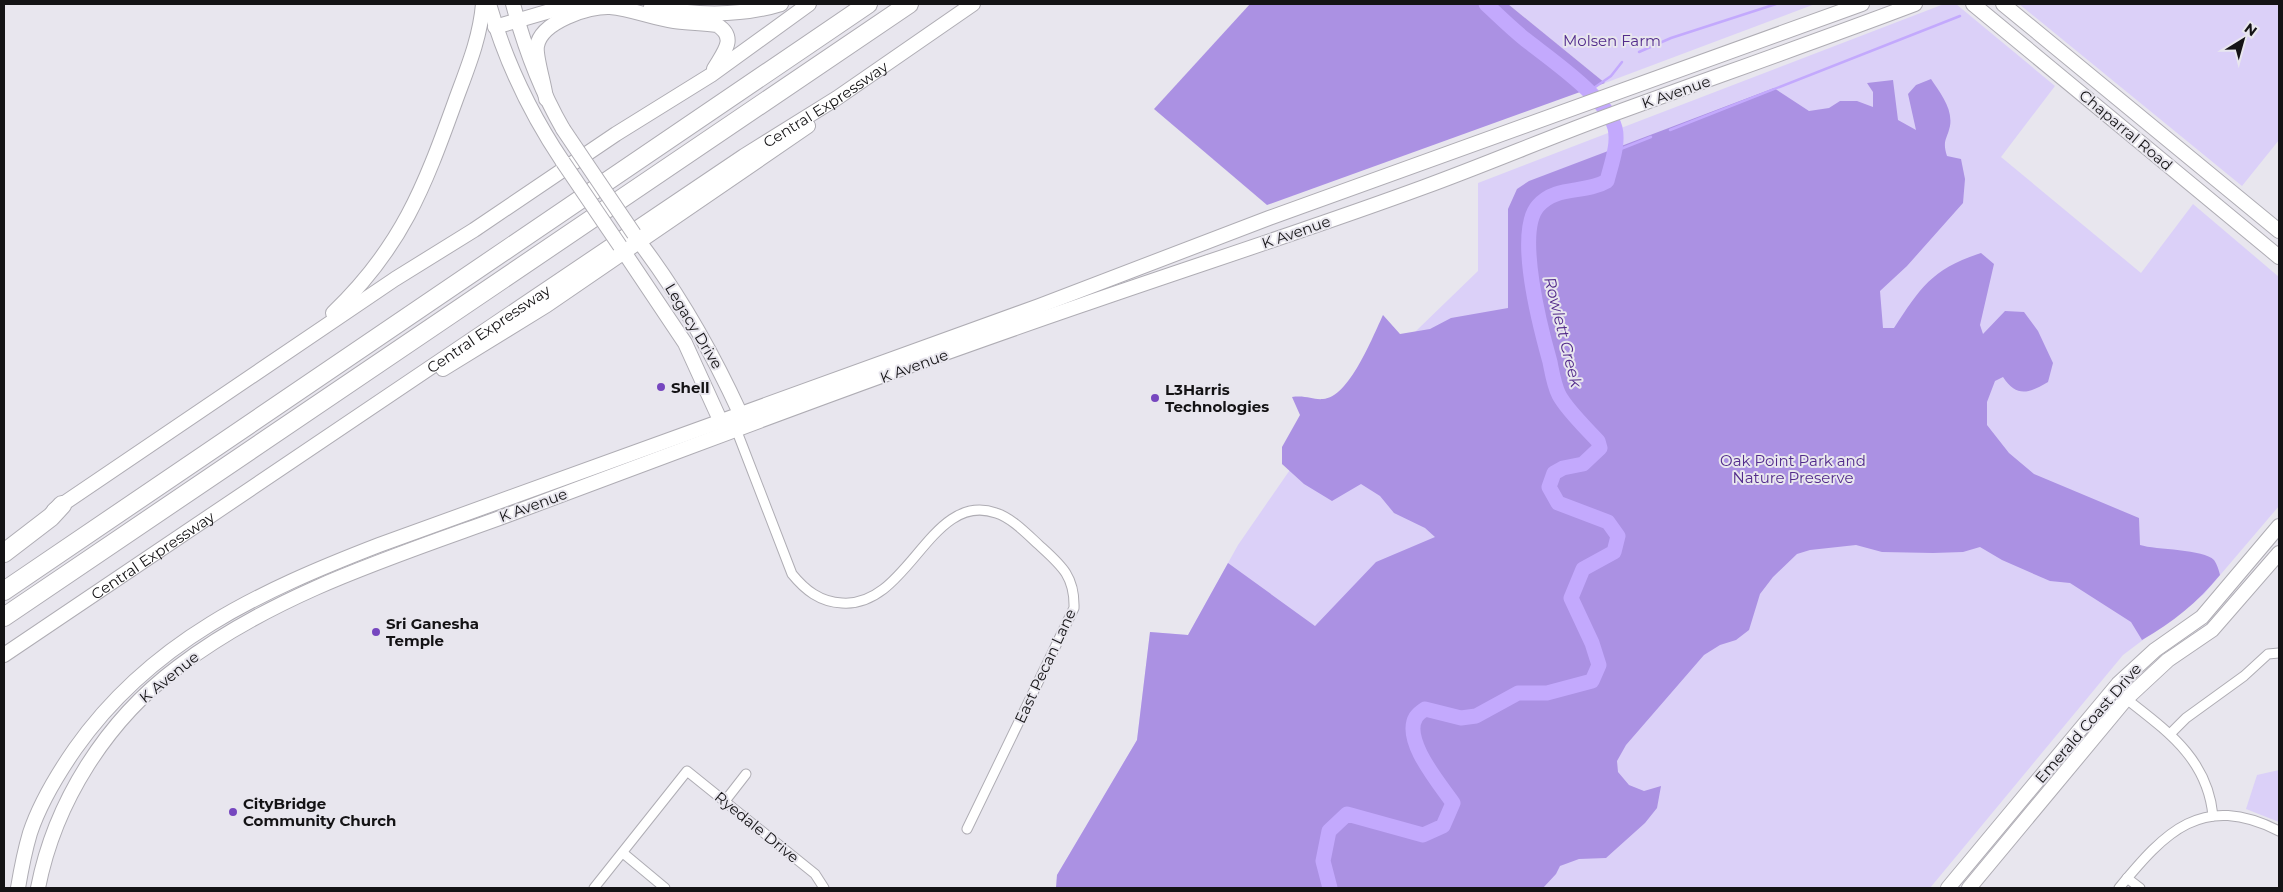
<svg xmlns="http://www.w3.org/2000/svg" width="2283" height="892" font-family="Montserrat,sans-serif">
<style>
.green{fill:#dbd0f8}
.forest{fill:#ab91e3}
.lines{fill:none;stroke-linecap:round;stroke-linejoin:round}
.stream{stroke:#c3a9fd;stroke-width:2.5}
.river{stroke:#c3a9fd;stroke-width:15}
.street-casing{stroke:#afadb4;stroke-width:11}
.secondary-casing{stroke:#afadb4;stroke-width:16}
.highway-casing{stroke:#afadb4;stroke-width:20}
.street{stroke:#fff;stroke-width:9}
.secondary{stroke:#fff;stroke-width:14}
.highway{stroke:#fff;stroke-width:18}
.secondary-bridge-casing{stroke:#afadb4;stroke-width:16;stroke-linecap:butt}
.secondary-bridge{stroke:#fff;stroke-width:14}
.poi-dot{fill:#7647bf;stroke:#e8e6ee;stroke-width:2}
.labels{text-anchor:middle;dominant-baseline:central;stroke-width:4;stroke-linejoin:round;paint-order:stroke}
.park-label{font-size:15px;fill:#522b8b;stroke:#e8e6ee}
.street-label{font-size:15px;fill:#141315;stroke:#e8e6ee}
.poi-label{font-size:15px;font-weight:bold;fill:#141315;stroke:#e8e6ee;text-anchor:start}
.water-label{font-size:16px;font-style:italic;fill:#512989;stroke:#e8e6ee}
</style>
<rect width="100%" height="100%" fill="#e8e6ee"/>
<g class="green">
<path d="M1508,4H1815L1605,83Z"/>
<path d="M1944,4H1956L2055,86L2001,157L2141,273L2193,204L2279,277V506L2204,594L2123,655L1930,888H1056L1057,875L1137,740L1150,632L1188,635L1238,545L1325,419L1478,271V183Z"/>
<path d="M2019,4H2279V140L2242,186Z"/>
<path d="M2279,770V822L2246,809L2257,775Z"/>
</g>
<g class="forest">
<path d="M1250,4H1508L1605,83L1267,205L1154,109Z"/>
<path d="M1931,79C1940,93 1953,108 1950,126C1947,140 1942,140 1947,156L1961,159L1965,179L1963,203L1907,266L1880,291L1883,328H1894C1921,287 1932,269 1981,253L1994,264L1980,325L1983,334L2005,311L2024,312L2038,331L2053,363L2048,382C2029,393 2017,398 2003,377L1995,381L1987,402V425L2009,453L2034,474L2139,518L2140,545C2156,550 2204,549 2214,560C2217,564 2219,571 2220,575C2197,603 2173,622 2142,640L2131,622L2070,583L2050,581L2002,560L1980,547L1963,552L1933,553L1882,552L1856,545L1810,550L1797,554L1773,577L1760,594L1749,630L1736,640L1720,645L1704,655L1626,745L1617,761L1618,772L1629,785L1644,791L1661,786L1657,808L1645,823L1606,858L1579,859L1560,866L1556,874L1543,888H1056L1057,875L1137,740L1150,632L1188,635L1228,563L1315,626L1376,562L1435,537L1425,528L1394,513L1380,496L1361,484L1332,501L1304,484L1282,464V447L1300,415L1292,397C1306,395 1313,400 1323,399C1349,398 1373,336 1383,315L1400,334L1430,329L1451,318L1508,308V209L1517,189L1529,181L1774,88L1809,111L1829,108L1840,101H1857L1873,107V92L1867,83L1893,80L1898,120L1916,130L1908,94L1916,85Z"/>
</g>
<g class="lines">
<g class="stream">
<path d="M1639,52L1671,38L1776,4"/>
<path d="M1588,92L1611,76L1622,62"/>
<path d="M1670,130L1960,16"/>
<path d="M1613,152L1651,137"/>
</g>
<path class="river" d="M1330,888L1323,861L1329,831L1347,814L1423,835L1443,826L1453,803C1440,784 1402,740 1416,717C1418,714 1422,711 1425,709L1461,718L1476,716L1518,693H1547L1592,681L1599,665L1592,643L1571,598L1583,569L1614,552L1618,536L1608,522L1558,503L1549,487L1554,473L1563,468L1583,464L1600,448L1598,441C1586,428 1567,410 1559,395C1554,385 1552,372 1550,362C1541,330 1515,232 1538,206C1556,185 1585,194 1607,181C1611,165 1619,144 1615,128C1607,98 1550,59 1526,40C1512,29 1499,16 1486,4"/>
<defs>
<g id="street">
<path d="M736,429L792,574C805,590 820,602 842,603C909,608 930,490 996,513C1012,518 1027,534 1039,545C1061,565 1075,576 1074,608L967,829"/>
<path d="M2114,689C2159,726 2207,753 2213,816"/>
<path d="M2170,734L2186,718L2244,676L2268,654L2279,653"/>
<path d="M725,801L746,774"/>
<path d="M623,853L665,888"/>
<path d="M2127,878L2140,888"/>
<path d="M594,888L687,771L815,874L824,888"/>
<path d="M2119,888C2165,832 2202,792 2279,831"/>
</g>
<g id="secondary">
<path d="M489,4C505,60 530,113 563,162"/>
<path d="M513,4C525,49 540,89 563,129"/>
<path d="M1973,4L2279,257"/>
<path d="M2003,4L2279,231"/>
<path d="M651,7C693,15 739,17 781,4"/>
<path d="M495,27L574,4"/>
<path d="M546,99C545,86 535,56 537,46C541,22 588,6 610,7C632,9 653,18 674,21C688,23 703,23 717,25C738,38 723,53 714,69"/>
<path d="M634,235C677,290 711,350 740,413L738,421"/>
<path d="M620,246L685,343L720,420L727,424"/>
<path d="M333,313C401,248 424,188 455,102C467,69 480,39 483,4"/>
<path d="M443,369L547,305L808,126"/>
<path d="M54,510L395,279L474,230L616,134L711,75L809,4"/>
<path id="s1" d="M4,655L744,156L837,98L973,4"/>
<path d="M18,888C21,870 25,850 30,833C40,803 57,775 75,749C151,641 260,591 379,545L1039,306L1269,218L1862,4"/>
<path d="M38,888C55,801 107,720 178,667C273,595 386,559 497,519C560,496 624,471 687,448C817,399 948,351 1079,306C1194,266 1310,229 1424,187C1487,164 1550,137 1613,114C1714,77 1815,42 1915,4"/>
<path d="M1948,888L2118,684L2155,650L2202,617L2279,526"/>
<path d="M1969,888L2126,699L2168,660L2212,630L2279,553"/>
</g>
<g id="highway">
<path d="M4,553L51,517L62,505"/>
<path d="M4,591L868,4"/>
<path d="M4,617L909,4"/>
</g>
</defs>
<use href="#street" class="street-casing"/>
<use href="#secondary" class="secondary-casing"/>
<use href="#highway" class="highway-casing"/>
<use href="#street" class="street"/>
<use href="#secondary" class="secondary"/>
<use href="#highway" class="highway"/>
<defs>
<g id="secondary-bridge">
<path d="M563,129L634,234"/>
<path d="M563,162L620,246"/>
</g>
</defs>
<use href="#secondary-bridge" class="secondary-bridge-casing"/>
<use href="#secondary-bridge" class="secondary-bridge"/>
</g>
<g class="poi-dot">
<circle cx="661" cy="387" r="5"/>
<circle cx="1155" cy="398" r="5"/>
<circle cx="376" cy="632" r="5"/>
<circle cx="233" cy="812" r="5"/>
</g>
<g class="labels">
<g class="park-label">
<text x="1612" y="40">Molsen Farm</text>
<text x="1793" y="460">Oak Point Park and<tspan x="1793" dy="17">Nature Preserve</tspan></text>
</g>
<g class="street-label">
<text transform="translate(1676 92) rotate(-19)">K Avenue</text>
<text stroke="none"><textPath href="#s1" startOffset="989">Central Expressway</textPath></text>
<text transform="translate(2126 130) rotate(40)">Chaparral Road</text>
<text transform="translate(1296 232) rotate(-19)">K Avenue</text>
<text transform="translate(694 326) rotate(59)">Legacy Drive</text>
<text stroke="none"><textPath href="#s1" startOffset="584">Central Expressway</textPath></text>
<text transform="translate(914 366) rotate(-20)">K Avenue</text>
<text transform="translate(533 505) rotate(-20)">K Avenue</text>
<text stroke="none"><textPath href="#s1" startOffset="179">Central Expressway</textPath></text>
<text transform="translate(1045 666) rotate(-65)">East Pecan Lane</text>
<text transform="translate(169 677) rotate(-39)">K Avenue</text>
<text transform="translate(2088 723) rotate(-49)">Emerald Coast Drive</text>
<text transform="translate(757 827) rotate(39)">Ryedale Drive</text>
</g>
<g class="poi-label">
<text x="671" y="387">Shell</text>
<text x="1165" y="389">L3Harris<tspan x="1165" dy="17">Technologies</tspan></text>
<text x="386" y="623">Sri Ganesha<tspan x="386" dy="17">Temple</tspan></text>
<text x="243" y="803">CityBridge<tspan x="243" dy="17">Community Church</tspan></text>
</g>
<g class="water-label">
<text transform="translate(1563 332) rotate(76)">Rowlett Creek</text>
</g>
</g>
<rect width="2283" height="892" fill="none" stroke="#141315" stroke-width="10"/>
<g transform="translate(2243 40) rotate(37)" stroke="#e8e6ee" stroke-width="4" paint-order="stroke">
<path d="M0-4L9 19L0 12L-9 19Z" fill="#141315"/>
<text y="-8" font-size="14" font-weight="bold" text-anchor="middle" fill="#141315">N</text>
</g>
</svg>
